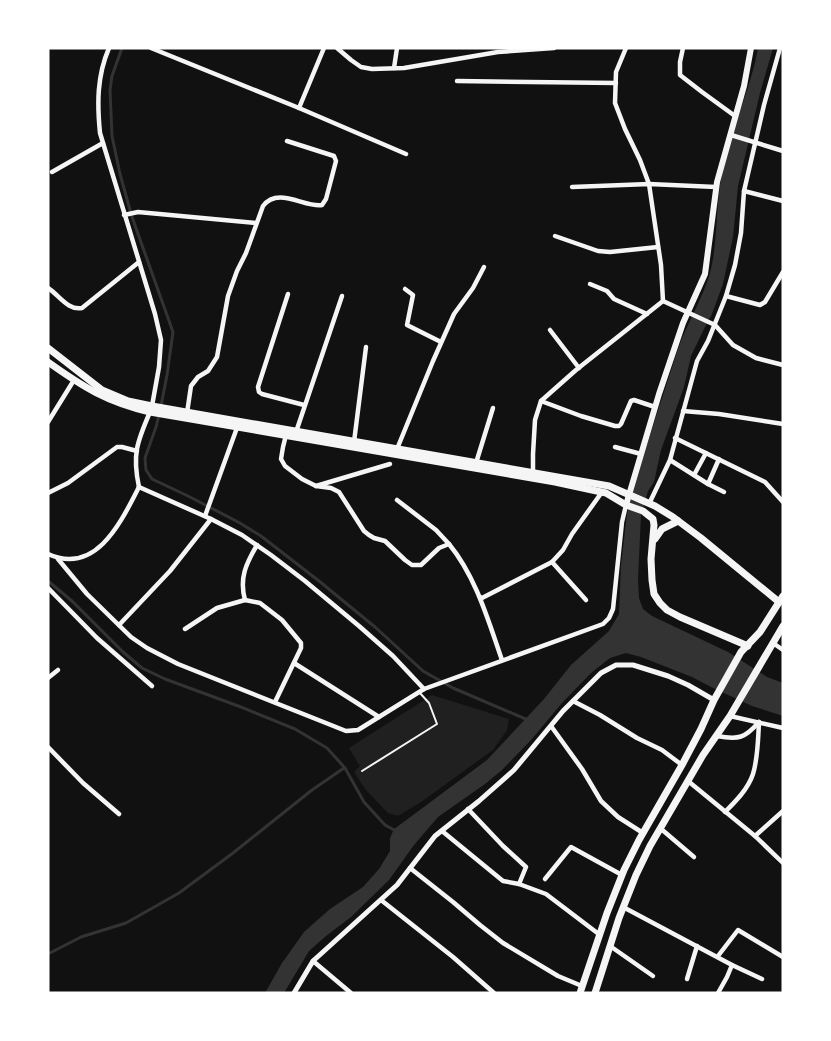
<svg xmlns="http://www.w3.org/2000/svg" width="831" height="1041" font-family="'Sofia Sans Condensed',sans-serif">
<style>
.green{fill:#202020}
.water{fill:#333}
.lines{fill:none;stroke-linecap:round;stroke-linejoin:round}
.stream{stroke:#333;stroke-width:3}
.service{stroke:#f5f5f5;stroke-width:2}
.minor{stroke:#f5f5f5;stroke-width:4.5}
.tertiary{stroke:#f5f5f5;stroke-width:5}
.secondary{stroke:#f5f5f5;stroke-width:6}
.primary{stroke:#f5f5f5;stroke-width:7}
</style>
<rect width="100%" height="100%" fill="#111"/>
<path class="green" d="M432,695L509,719L507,730L493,750L421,802L398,816L388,813L365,789L354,772L360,766L349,748Z"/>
<path class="water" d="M758,48H773L760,93L738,186L733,237L723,284L712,314L703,331L691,356L684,387L661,450L654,482L648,491L641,515L638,580L639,598L643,609L652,616L728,652L767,677L783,683V716L752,706L711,687L692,677L641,657L626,653L610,658L591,673L562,703L531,740L502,770L485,784L438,817L414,845L389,880L351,917L326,936L309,951L284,993H265L282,963L304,932L330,909L363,887L379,869L390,851V838L394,829L405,821L487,760L544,699L571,665L609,631L619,614L621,565L627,514L635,481L679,346C689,320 704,296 711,269C717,243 716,213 720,186C721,176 724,165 727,155C735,119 752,84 758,48Z"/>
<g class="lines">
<g class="stream">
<path d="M122,48L112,76L110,90L112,136L120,174L132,217L173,332L167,375L161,406"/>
<path d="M159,415L156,427L145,458L146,470L152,479L188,496L240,523L261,536L319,581L375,627L423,671L453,688L528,720"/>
<path d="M48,581L72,601L123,652L142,668L165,679L241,707L295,729L327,748L345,768L364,802L385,825L396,831"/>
<path d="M48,954L81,937L126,923L179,893L233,853L312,790L344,768"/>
</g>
<path class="service" d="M362,771L437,724L429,703L419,692"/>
<g class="minor">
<path d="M109,48C97,76 97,103 100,133L155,314L161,340L159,367L152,406"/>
<path d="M151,48L299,108L406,154"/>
<path d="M337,48L351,60L361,67L372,69L404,68L498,52L554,48"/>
<path d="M626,48L616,72L615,103L625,129L640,160L649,184L661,265L663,301L715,325L733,345L756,358L783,365"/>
<path d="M683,48L680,62V75L702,92L735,116"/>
<path d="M394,68L397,48"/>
<path d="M457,81L616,83"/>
<path d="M299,108L324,48"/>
<path d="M731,135L783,151"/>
<path d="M52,172L103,143"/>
<path d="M572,187L649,184L716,187"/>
<path d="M744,191L783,201"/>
<path d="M124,215L138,212L256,223"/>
<path d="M555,236L598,251L610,252L658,247"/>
<path d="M590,284L607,291L614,299L647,314"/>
<path d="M48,288C59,295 68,311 82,308L139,262"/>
<path d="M405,289L413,295L407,325L441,342"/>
<path d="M288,294L258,387L259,392L262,394L304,405"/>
<path d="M726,296L760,305L765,302L783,272"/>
<path d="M550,330L579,368"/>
<path d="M541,401L581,416L615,426H619L621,424L631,401L634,400L655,407"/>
<path d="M683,411L719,414L783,424"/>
<path d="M187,413L191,386L198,377L208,371L217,357L228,296L237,271L246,253L263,206C278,186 305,208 322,205L326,199L336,161L334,156L287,141"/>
<path d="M48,422L74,380"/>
<path d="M296,432L342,296"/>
<path d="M286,435L283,447L281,459L285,466L302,479L316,486L331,488L339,492L364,531L369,535L374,538L385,541L405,560L412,565H421L439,548L449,544C476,577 488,620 502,660"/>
<path d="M675,438L765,482L783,502"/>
<path d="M354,442L366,347"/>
<path d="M615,447L641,454"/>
<path d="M397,449L433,361L454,314L473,288L484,267"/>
<path d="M719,459L708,484L724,492"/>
<path d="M670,460L708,484"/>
<path d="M476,463L493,408"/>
<path d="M533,473V454L535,420L541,401L576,370L663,301"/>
<path d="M694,475L706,453"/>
<path d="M316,486L390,464"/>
<path d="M139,487L211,519L242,535L271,555L305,581L359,626L393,656L424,689"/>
<path d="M139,487C132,455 137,442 150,412"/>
<path d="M48,493L68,483L117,447H122L137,451"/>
<path d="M397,500L436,530L449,544"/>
<path d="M649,504L670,460L697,361L708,341L726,296L735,265L741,233L744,191L764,105L780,48"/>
<path d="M205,516L238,425"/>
<path d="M48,554C96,576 121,522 139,487"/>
<path d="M58,559L87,594L131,637L147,648L178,664L346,731L358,730L424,689L603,624L609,618L613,609L622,522L626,505"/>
<path d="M552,562L586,600"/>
<path d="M48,588L97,638L152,686"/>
<path d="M480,597L482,598L552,562L563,550L572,534L602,492"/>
<path d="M245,600C239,578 246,564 257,545"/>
<path d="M119,625L170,571L211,519"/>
<path d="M185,629L217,608L245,600L260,603L282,620L301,643V648L275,702"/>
<path d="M773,643L783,650"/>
<path d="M294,663L379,717"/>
<path d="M48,678L58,670"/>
<path d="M573,701L600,715L637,738L662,750L682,765"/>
<path d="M730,716L783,728"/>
<path d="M551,726L582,769L601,801L618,817L643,833"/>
<path d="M717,736C739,740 745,738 759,722"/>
<path d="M48,747L83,783L119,814"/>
<path d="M688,781L755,836L783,863"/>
<path d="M468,809L503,846L526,867L519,884"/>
<path d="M725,812C736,801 748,789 753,774C758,758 758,739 759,722"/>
<path d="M660,828L694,857"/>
<path d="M442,831L503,881L519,884L546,894L600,935"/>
<path d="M755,836L783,811"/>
<path d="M410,868L453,902L480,925L503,943L558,976L582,986"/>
<path d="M545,879L571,847L622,875"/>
<path d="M381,900L453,957L494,993"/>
<path d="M623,907L732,965L727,977L718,993"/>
<path d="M610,946L653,976"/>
<path d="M718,956L738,930L783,957"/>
<path d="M313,961L351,993"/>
<path d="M732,965L762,979"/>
<path d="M687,979L697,946"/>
</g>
<path class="tertiary" d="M294,993L313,961L397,885L435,836L479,801L514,770L563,711L601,673L616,665H633L668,676L688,685L714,700"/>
<path class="secondary" d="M626,505L659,394L683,323L705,274L717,182L744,86L751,48"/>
<g class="primary">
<path d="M48,348L102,390L128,401L152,406L609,486L655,506L673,517L701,538L779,602"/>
<path d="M48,362C83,387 107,402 150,412L555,482L606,493L626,505L643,511L653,519L654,525L651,559L652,580L654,594L660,603L667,610L680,617L748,646"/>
<path d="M655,539L662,529L678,521"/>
<path d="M580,993L607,913L624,870L639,840L682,765L701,729L714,700L741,652L760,632L783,596"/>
<path d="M595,993L619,918L636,875L650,846L703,755L730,716L783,626"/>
</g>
</g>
<rect width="831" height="1041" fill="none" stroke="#ffffff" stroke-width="99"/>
</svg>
